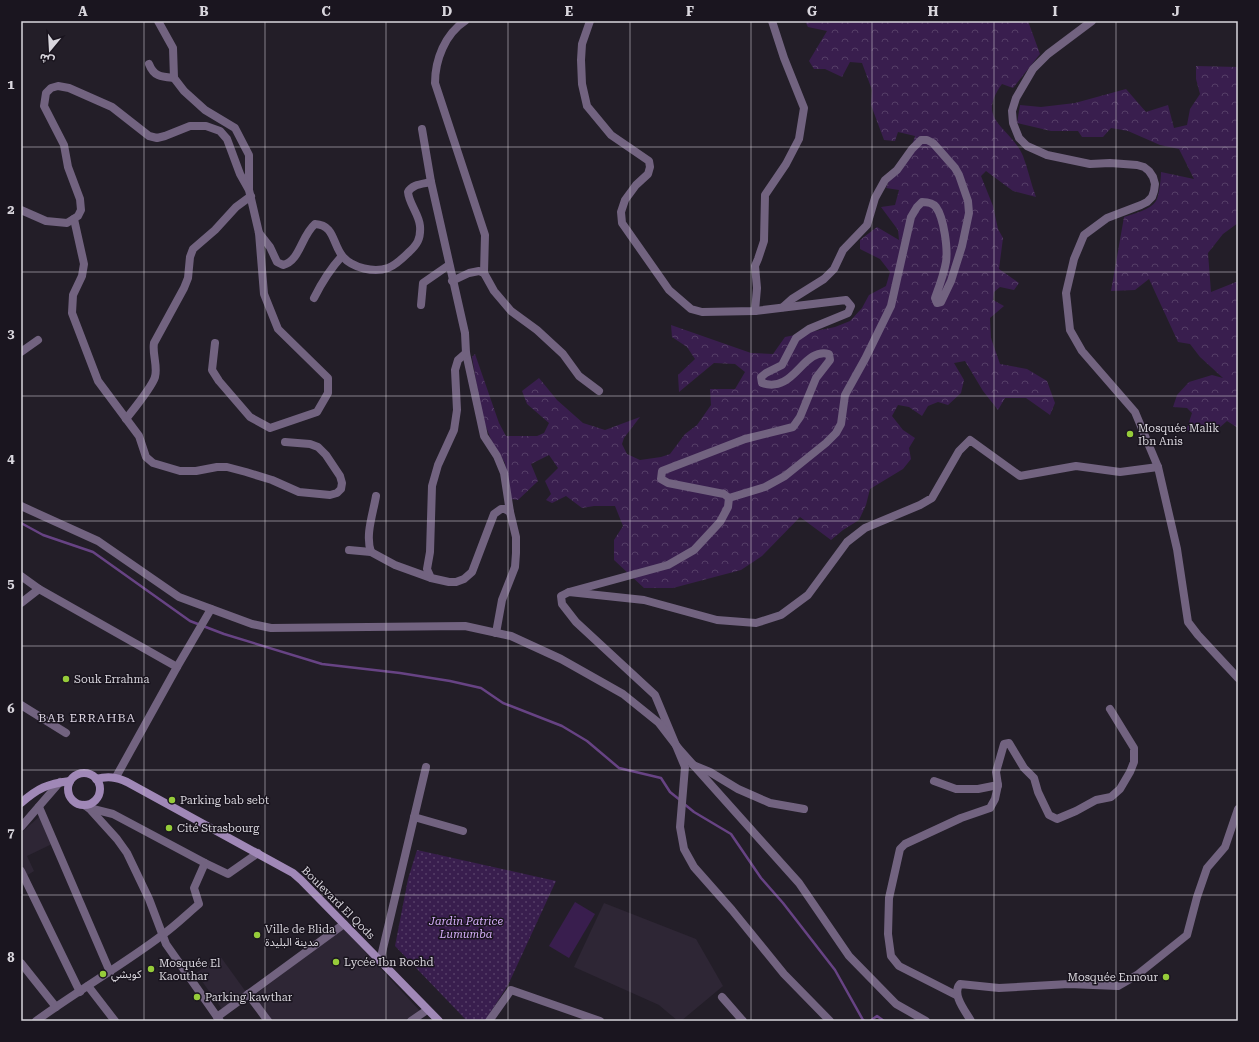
<svg xmlns="http://www.w3.org/2000/svg" width="1259" height="1042" font-family="'Roboto Serif','Noto Sans Arabic',serif">
<style>
.built{fill:#2e2635}
.grass{fill:url(#grass-dots)}
.forest{fill:url(#forest-crowns)}
.pitch{fill:#391e4e}
.lines{fill:none;stroke-linecap:round;stroke-linejoin:round}
.stream{stroke:#674384;stroke-width:2.5}
.minor{stroke:#726380;stroke-width:8}
.tertiary{stroke:#726380;stroke-width:8}
.secondary{stroke:#a088b7;stroke-width:8}
.grid{fill:none;stroke:#d9d6dd;stroke-width:1;stroke-opacity:0.55}
.poi-dot{fill:#96cc3a;stroke:#1a151f;stroke-width:1.5}
.labels{text-anchor:middle;dominant-baseline:central;stroke-width:3;stroke-linejoin:round;paint-order:stroke}
.poi-label{font-size:11px;fill:#d9d6dd;stroke:#1a151f;text-anchor:start}
.street-label{font-size:11px;fill:#d9d6dd;stroke:#1a151f}
.park-label{font-size:11px;font-style:italic;fill:#d4adf8;stroke:#1a151f}
.neighbourhood-label{font-size:12px;letter-spacing:1px;fill:#dbd4e2;stroke:#1a151f}
.neatline{fill:none;stroke:#d9d6dd;stroke-width:1.5}
.grid-label{font-size:13px;text-anchor:middle;font-weight:bold;fill:#d9d6dd}
</style>
<defs>
<pattern id="grass-dots" width="8" height="8" patternUnits="userSpaceOnUse"><rect width="8" height="8" fill="#391e4e"/><path d="M2 2h.1M6 6h.1" fill="none" stroke="#553e67" stroke-width="1.8" stroke-linecap="round"/></pattern>
<pattern id="forest-crowns" width="20" height="18" patternUnits="userSpaceOnUse"><rect width="20" height="18" fill="#391e4e"/><path d="M2 6a3 3 0 1 1 6 0M12 15a3 3 0 1 1 6 0" fill="none" stroke="#553e67"/></pattern>
</defs>
<rect width="100%" height="100%" fill="#231e28"/>
<g class="built">
<path d="M40,816L52,844L27,856L34,871L26,876L21,865V833Z"/>
<path d="M604,903L696,939L723,986L681,1021H678L659,1005L574,967Z"/>
<path d="M343,928L420,1011L406,1021H271L253,996Z"/>
<path d="M220,956L246,992L222,1009L196,973Z"/>
</g>
<path class="grass" d="M417,850L556,881L508,985L485,1021H467L395,946L408,879Z"/>
<g class="forest">
<path d="M805,21H1028L1040,54L1013,88L1002,84C975,121 1010,126 1023,156C1028,169 1031,184 1036,197L1013,191L986,171L981,176L993,206L998,229L1003,238L999,269L1019,283L1014,290L1000,287L994,292L993,300L1004,306L990,318L991,338L1000,364L1027,369L1047,381L1055,403L1050,415L1026,398H1005L998,410L983,391L965,361L954,363L964,380L961,393L948,405L938,402L928,406L922,416L909,407L898,405L892,416L903,430L915,438L909,448L911,459L903,469L870,489L866,505L859,520L843,530L831,540L800,517L762,556L741,570L673,588H644L614,560V540L623,526L615,506H594L582,508L566,496L552,503L546,500L551,494L545,481L558,468L549,455L531,464L538,481L518,500L511,499L505,463L492,442L482,417L472,357L475,354L499,423L506,436H537L544,433L549,423L527,404L522,391L539,378L557,400L583,423L605,430L640,417L624,438L622,444L627,454L640,460L661,457L670,454L685,434L697,425L711,405L710,389H735L745,372L735,364L714,363L679,392L678,375L695,359L687,347L672,337L671,325L751,353L773,354L785,337L835,327L850,321L862,308L869,295L886,286L890,272L880,259L860,249V240L877,227L899,240L898,230L881,207L895,205L899,190L886,188L894,168L907,161L915,136L898,132L895,141L884,140L871,105L872,90L862,63L850,62L842,77L825,69H814L809,61L827,31L808,27Z"/>
<path d="M1196,66L1238,67V223L1223,234L1208,253L1211,292L1236,282L1238,284V428L1227,421L1218,429L1201,427L1186,431L1192,413L1187,408L1173,407L1177,395L1189,382L1212,375L1223,378L1200,357L1190,344L1178,342L1149,279L1135,290L1111,291L1124,217C1133,214 1150,210 1156,201C1159,196 1161,179 1161,172L1194,179L1179,149L1160,145L1128,131L1111,128L1103,137H1082L1078,131H1051L1017,123L1020,105L1041,107L1075,103L1126,89L1146,112L1168,105L1174,128L1187,125L1190,109L1200,94L1196,79Z"/>
</g>
<path class="pitch" d="M575,902L595,914L569,958L549,946Z"/>
<g class="lines">
<g class="stream">
<path d="M21,523L43,535L93,552L190,621L224,634L322,664L400,673L450,681L481,688L503,703L562,726L587,741L619,768L661,778L670,792L680,800"/>
<path d="M683,803L694,812L731,834L761,878L783,903L835,970L863,1020L865,1021"/>
<path d="M870,1021L877,1016L884,1021"/>
</g>
<g class="minor">
<path d="M158,21L173,48L174,78L184,91L205,110L235,128L249,155V189"/>
<path d="M465,21C445,34 435,60 435,83L485,235L484,273"/>
<path d="M1092,21L1048,54L1033,69L1016,98L1012,111L1013,123L1019,138L1027,146L1047,155L1090,164L1110,163L1137,165L1144,167L1149,171L1153,177L1155,184L1154,191L1152,197L1147,202L1141,205L1107,218L1084,235L1074,259L1066,293L1070,330L1082,351L1135,412L1158,467L1177,549L1188,622L1198,635L1238,678"/>
<path d="M149,64C154,77 162,77 174,78"/>
<path d="M422,129L431,182L465,333L466,353L484,436L497,456L504,473L510,512"/>
<path d="M21,210L46,221L67,223L78,216L81,210L80,199L68,167L64,145L44,106L46,93L51,88L58,86L69,88L112,107L149,136L157,138L165,136L190,126H206L220,131L227,139L240,174L249,190L259,233L264,294L278,329L328,378V393L317,412L270,428L250,417L219,381L212,370L215,343"/>
<path d="M74,219L84,264L82,276L73,295L72,313L98,381L139,436L146,457L153,463L180,471H196L217,467H227L246,472L272,480L299,492L330,495L337,493L341,489L342,483L340,476L326,455L318,447L310,444L285,442"/>
<path d="M259,233L270,247L277,262L283,265C300,261 301,236 315,224C335,225 332,244 343,257C353,268 374,273 388,268C396,265 402,259 408,253C417,245 421,239 420,226C419,214 409,204 408,192C412,184 423,184 431,182"/>
<path d="M452,281L469,273L479,271L484,273L494,291L511,311L537,330L563,354L579,376L599,391"/>
<path d="M314,298C322,282 330,269 342,256"/>
<path d="M421,305L423,283L449,265"/>
<path d="M755,311L757,288L755,266L758,259L764,241L765,195L786,164L799,139L804,108L784,58L772,21"/>
<path d="M21,352L38,340"/>
<path d="M466,353L458,360L455,370L457,410L454,430L438,465L432,486L430,552L427,569L431,578L449,582H456L464,579L472,572L494,514L501,509H505L510,512L516,537V553L515,567L502,600L496,633"/>
<path d="M126,419C133,410 152,387 155,377C158,366 152,354 154,343L184,288L188,278L190,257L193,249L215,230L236,207L251,196"/>
<path d="M729,498L765,487L785,476L826,443L836,433L841,424L845,395L865,359L891,306L911,217L917,207L922,202C927,202 933,203 936,207C944,218 948,249 946,262C944,274 939,287 935,298L937,303L941,302L951,281L962,246L969,213L968,201L959,175L955,168L933,143L927,140H921L912,149L897,170L885,180L875,198L867,225L843,250L834,269L824,279L792,299L783,307"/>
<path d="M349,550L371,552L395,565L431,578"/>
<path d="M371,552C365,535 373,514 376,496"/>
<path d="M21,576L39,589L177,667L116,777"/>
<path d="M569,592L668,565L694,550L720,522L728,507L729,498L724,494L668,483L661,479L662,471L745,439L793,427L800,417L816,378L830,360L829,354C802,347 795,394 762,383L761,377L766,373L782,365L796,338L809,329L848,313L851,306L846,300L755,311L702,312L691,309L669,290L622,223L621,212L625,200L636,185L648,174L650,167L649,161L611,135L587,106L582,84L581,60L582,44L590,21"/>
<path d="M21,603L39,589"/>
<path d="M177,667L211,609"/>
<path d="M21,705L66,733"/>
<path d="M693,765L710,772L738,789L770,803L804,809"/>
<path d="M934,781L956,789H978L998,785"/>
<path d="M84,805L89,808L117,839L127,853L149,899L166,944L220,1021"/>
<path d="M39,807L110,972"/>
<path d="M414,817L463,831"/>
<path d="M21,827L60,782"/>
<path d="M205,863L228,874L258,853"/>
<path d="M21,871L80,992"/>
<path d="M380,961L426,767"/>
<path d="M21,963L56,1007"/>
<path d="M88,986L115,1021"/>
<path d="M248,994L268,1021"/>
<path d="M956,995L899,966L891,956L888,934L889,898L900,849L905,844L961,818L990,808L995,799L998,785L996,772L1004,744L1009,743L1024,768L1034,778L1038,792L1049,815L1057,819L1076,811L1096,800L1111,797L1120,789L1130,772L1134,762V748L1110,709"/>
<path d="M722,997L743,1021"/>
<path d="M217,1017L344,924"/>
<path d="M36,1021C77,991 121,966 161,936C175,926 186,915 199,904L194,888L205,863L113,814L89,808"/>
<path d="M411,1021L427,1010"/>
<path d="M489,1021L511,990L600,1021"/>
<path d="M830,1021L784,974L732,910L694,867L684,849L680,827L685,767L655,695L576,622L562,604L561,596L569,592L644,600L717,620L756,623L781,615L808,595L847,542L865,528L920,505L932,498L959,451L970,440L1020,476L1076,466L1120,472L1158,467"/>
<path d="M971,1021C966,1012 951,994 960,984L999,988L1069,984L1118,986L1137,975L1187,935L1197,897L1207,868L1225,847L1238,809"/>
</g>
<path class="tertiary" d="M21,506L98,541L179,597L252,624L271,628L465,626L511,636L561,659L623,694L659,723L679,749L799,883L849,956L896,1004L926,1021"/>
<g class="secondary">
<circle cx="84" cy="789" r="16"/>
<path d="M96,779C108,776 116,777 127,782L293,873L301,880L439,1021"/>
<path d="M21,803C38,788 47,784 70,781"/>
</g>
</g>
<path class="grid" d="M144,21V1021M265,21V1021M386,21V1021M508,21V1021M630,21V1021M751,21V1021M872,21V1021M994,21V1021M1116,21V1021M21,147H1238M21,272H1238M21,396H1238M21,521H1238M21,646H1238M21,770H1238M21,895H1238"/>
<g class="poi-dot">
<circle cx="1130" cy="434" r="4"/>
<circle cx="66" cy="679" r="4"/>
<circle cx="172" cy="800" r="4"/>
<circle cx="169" cy="828" r="4"/>
<circle cx="257" cy="935" r="4"/>
<circle cx="336" cy="962" r="4"/>
<circle cx="151" cy="969" r="4"/>
<circle cx="103" cy="974" r="4"/>
<circle cx="1166" cy="977" r="4"/>
<circle cx="197" cy="997" r="4"/>
</g>
<g class="labels">
<g class="poi-label">
<text x="1138" y="428">Mosquée Malik<tspan x="1138" dy="13">Ibn Anis</tspan></text>
<text x="74" y="679">Souk Errahma</text>
<text x="180" y="800">Parking bab sebt</text>
<text x="177" y="828">Cité Strasbourg</text>
<text x="265" y="929">Ville de Blida<tspan x="265" dy="13">مدينة البليدة</tspan></text>
<text x="344" y="962">Lycée Ibn Rochd</text>
<text x="159" y="963">Mosquée El<tspan x="159" dy="13">Kaouthar</tspan></text>
<text x="111" y="974">كويشي</text>
<text x="1158" y="977" text-anchor="end">Mosquée Ennour</text>
<text x="205" y="997">Parking kawthar</text>
</g>
<g class="street-label">
<text transform="translate(338 903) rotate(45)">Boulevard El Qods</text>
</g>
<g class="park-label">
<text x="466" y="921">Jardin Patrice<tspan x="466" dy="13">Lumumba</tspan></text>
</g>
<g class="neighbourhood-label">
<text x="87" y="718">BAB ERRAHBA</text>
</g>
</g>
<rect width="1259" height="1042" fill="none" stroke="#1a151f" stroke-width="44"/>
<g transform="translate(50 50) rotate(198)" stroke="#1a151f" stroke-width="3" paint-order="stroke">
<path d="M0-3L7 15L0 10L-7 15Z" fill="#d9d6dd"/>
<text y="-6" font-size="11" font-weight="bold" text-anchor="middle" fill="#d9d6dd">ش</text>
</g>
<rect x="22" y="22" width="1215" height="998" class="neatline"/>
<g class="grid-label">
<text x="83" y="16">A</text>
<text x="204" y="16">B</text>
<text x="326" y="16">C</text>
<text x="447" y="16">D</text>
<text x="569" y="16">E</text>
<text x="690" y="16">F</text>
<text x="812" y="16">G</text>
<text x="933" y="16">H</text>
<text x="1055" y="16">I</text>
<text x="1176" y="16">J</text>
<text x="11" y="89">1</text>
<text x="11" y="214">2</text>
<text x="11" y="338">3</text>
<text x="11" y="463">4</text>
<text x="11" y="588">5</text>
<text x="11" y="713">6</text>
<text x="11" y="837">7</text>
<text x="11" y="962">8</text>
</g>
</svg>
